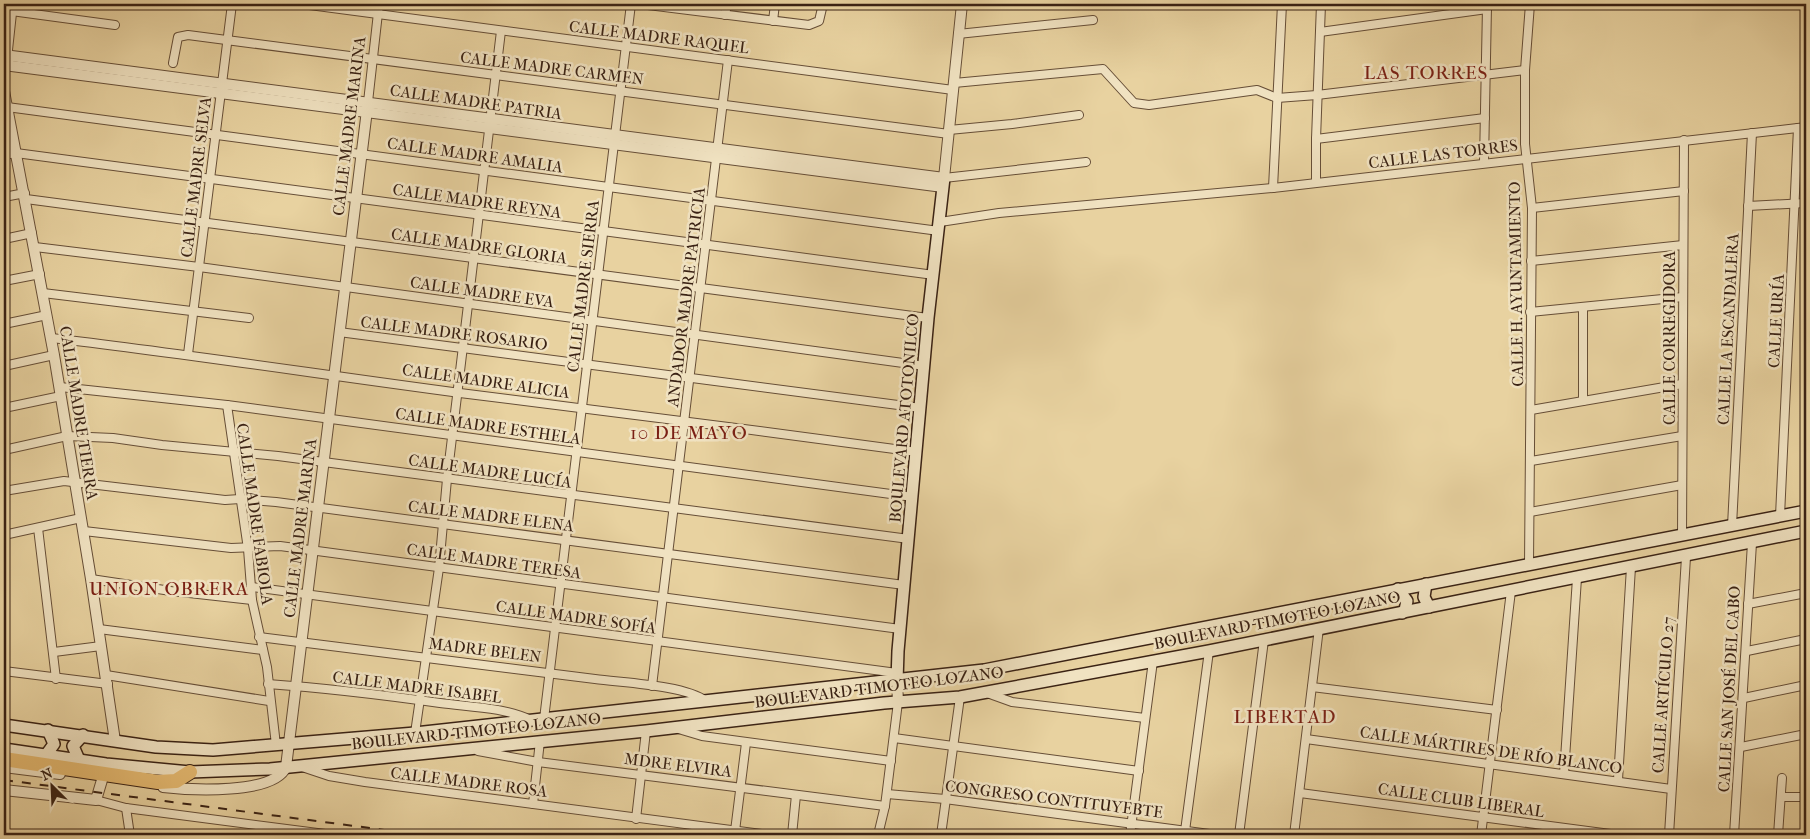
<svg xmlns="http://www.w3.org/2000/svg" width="1810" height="839" font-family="'IM FELL French Canon',serif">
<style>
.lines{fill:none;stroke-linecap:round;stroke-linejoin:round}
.minor-casing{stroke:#664e37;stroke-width:10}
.tertiary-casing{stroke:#664e37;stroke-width:12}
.secondary-casing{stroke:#3a2214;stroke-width:14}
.motorway-casing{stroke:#3a2214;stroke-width:16}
.minor{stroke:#f0e2c1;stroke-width:8}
.tertiary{stroke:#f0e2c1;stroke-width:10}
.secondary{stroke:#f0e2c1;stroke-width:11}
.motorway{stroke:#e4b970;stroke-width:14}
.rail{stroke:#3a2214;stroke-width:2;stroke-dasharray:9 9;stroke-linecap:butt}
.labels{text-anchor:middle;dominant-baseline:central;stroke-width:5;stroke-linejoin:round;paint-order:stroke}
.street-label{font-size:16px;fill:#3a2214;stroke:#f0e2c1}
.quarter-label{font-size:19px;letter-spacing:1px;fill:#7a1f14;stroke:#f0e2c1}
</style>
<rect width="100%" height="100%" fill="#e8d2a0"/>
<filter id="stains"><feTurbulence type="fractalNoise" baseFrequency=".004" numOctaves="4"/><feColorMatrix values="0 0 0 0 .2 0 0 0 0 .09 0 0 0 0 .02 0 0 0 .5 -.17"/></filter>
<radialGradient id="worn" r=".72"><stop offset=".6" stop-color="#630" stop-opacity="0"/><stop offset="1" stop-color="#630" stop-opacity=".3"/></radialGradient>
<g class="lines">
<defs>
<g id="minor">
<path d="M302,4L953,90"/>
<path d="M640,4L809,25L819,21L823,4"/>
<path d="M4,10L115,25"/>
<path d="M725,15L727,4"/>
<path d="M773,21L775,4"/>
<path d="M1320,32L1487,9"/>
<path d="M958,34L1093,20"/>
<path d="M7,59L13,4"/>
<path d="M173,63L178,37L188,35L949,134"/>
<path d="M954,83L1103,69L1134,103L1149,105L1257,90L1277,98L1317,95L1525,70"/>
<path d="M368,102L379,4"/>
<path d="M7,107L939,231"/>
<path d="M949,130L1012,124L1079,115"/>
<path d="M1316,139L1485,118"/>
<path d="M4,155L16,153L934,275"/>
<path d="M1484,162L1487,6"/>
<path d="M944,178L1086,162"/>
<path d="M1316,182V139L1321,4"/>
<path d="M1273,188L1282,4"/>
<path d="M4,197L25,193"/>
<path d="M26,199L928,318"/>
<path d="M1748,206L1806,203"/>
<path d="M1532,208L1684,191"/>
<path d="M940,222L999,213L1273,188L1806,127"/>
<path d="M4,239L32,233"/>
<path d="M35,247L199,267L925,366"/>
<path d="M1531,261L1683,245"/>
<path d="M4,281L40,274"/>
<path d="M43,293L249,318"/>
<path d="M1583,308V401"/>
<path d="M1530,312L1683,297"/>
<path d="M4,324L47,315"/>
<path d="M339,332L921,408"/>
<path d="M51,338C188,354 324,375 460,393C612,412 765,431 917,452"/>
<path d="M188,354L232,4"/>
<path d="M4,366L54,355"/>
<path d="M60,387L227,405L913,497"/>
<path d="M227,405L248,549L252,600L267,667L276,745"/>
<path d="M4,408L61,396"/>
<path d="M1531,410L1682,384"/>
<path d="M4,450L67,436L113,438L162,445L278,456L909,539"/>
<path d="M1531,461L1682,436"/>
<path d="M4,491L64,481L225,500L240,499L276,502L904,585"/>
<path d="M1530,512L1682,485"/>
<path d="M1780,516L1798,128"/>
<path d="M1732,526L1752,133"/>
<path d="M38,528L56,679"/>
<path d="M84,531L231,548L280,546L900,629"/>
<path d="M4,535L81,518"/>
<path d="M1682,536L1684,140"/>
<path d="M1529,564L1532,208L1525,144V70L1530,4"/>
<path d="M91,579L171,591L252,600"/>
<path d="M252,587L897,673"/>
<path d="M1748,604L1806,593"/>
<path d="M99,629L263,650"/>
<path d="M259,637C371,650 483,664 595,679C624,683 684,685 706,701"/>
<path d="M1747,651L1806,639"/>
<path d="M54,652L101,646"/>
<path d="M4,671L108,684"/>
<path d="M106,675L269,701"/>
<path d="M268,684C326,688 383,695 440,703C470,707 503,707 531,720"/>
<path d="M652,686L728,60"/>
<path d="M1312,687L1497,710"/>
<path d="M987,693L1012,702L1145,718"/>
<path d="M1744,698L1806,685"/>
<path d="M544,719L631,4"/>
<path d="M675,728L702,736L891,761"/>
<path d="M415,733L439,568L447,479L501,31"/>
<path d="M894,738L1139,771"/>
<path d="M1306,739L1671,789"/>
<path d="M1741,747L1806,734"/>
<path d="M478,751L538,762L885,806"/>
<path d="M302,767L329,776L365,782L769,835"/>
<path d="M1564,774L1577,578"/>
<path d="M1618,780L1631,567"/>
<path d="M1300,793L1618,835"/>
<path d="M887,794L945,799L1217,835"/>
<path d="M1781,797H1806"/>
<path d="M96,800L126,808L333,835"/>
<path d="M533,804L540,741"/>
<path d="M126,808L130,835"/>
<path d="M636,819L646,731"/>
<path d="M735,831L746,743"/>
<path d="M1185,831L1209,651"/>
<path d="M792,835L796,795"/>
<path d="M878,835L885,806L898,702"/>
<path d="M941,835L960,697"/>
<path d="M1130,835L1153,661"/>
<path d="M1239,835L1264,640"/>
<path d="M1294,835L1319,628"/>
<path d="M1481,835L1511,591"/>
<path d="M1669,835L1686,557"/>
<path d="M1734,835L1752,543"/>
<path d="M1778,835L1782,778"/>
</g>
<g id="tertiary">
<path d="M4,55L944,178L962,4"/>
<path d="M4,65L943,187"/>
<path d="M4,91L54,355L91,579L115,741"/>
<path d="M897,681L898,702"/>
<path d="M4,767L60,774"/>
<path d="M163,787C190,790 274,795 286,767L368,102"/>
<path d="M4,790L96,800L102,780"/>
</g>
<g id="secondary">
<path d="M1426,584L1424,597L1429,607"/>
<path d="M1398,589L1407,601L1405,610L1402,613"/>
<path d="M897,681L898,651L928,318L944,178"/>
<path d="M4,725L156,747L213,750L415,733L984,670L1806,511"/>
<path d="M4,749L106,764L190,772L270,769L646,731L884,703L960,697L1209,651L1806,531"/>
<path d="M46,755L54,744L48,730"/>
<path d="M79,760L73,746L83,735"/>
</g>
<path id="motorway" d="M4,759L158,782L176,781L190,772"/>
</defs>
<use href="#minor" class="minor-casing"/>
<use href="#tertiary" class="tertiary-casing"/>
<use href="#secondary" class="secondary-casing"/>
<use href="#motorway" class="motorway-casing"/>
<use href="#minor" class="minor"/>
<use href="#tertiary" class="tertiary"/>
<use href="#secondary" class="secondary"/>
<use href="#motorway" class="motorway"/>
<path class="rail" d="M4,780L423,835"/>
</g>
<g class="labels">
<g class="street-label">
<text transform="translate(659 37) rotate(7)">CALLE MADRE RAQUEL</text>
<text transform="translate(552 68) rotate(7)">CALLE MADRE CARMEN</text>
<text transform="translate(476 102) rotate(8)">CALLE MADRE PATRIA</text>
<text transform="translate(349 126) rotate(-83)">CALLE MADRE MARINA</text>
<text transform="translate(1443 154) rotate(-7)">CALLE LAS TORRES</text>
<text transform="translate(475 155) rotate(8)">CALLE MADRE AMALIA</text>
<text transform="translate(196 177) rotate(-83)">CALLE MADRE SELVA</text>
<text transform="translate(477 201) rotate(8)">CALLE MADRE REYNA</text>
<text transform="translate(479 246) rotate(8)">CALLE MADRE GLORIA</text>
<text transform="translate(1516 284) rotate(-91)">CALLE H. AYUNTAMIENTO</text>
<text transform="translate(583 286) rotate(-83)">CALLE MADRE SIERRA</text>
<text transform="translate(482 292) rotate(8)">CALLE MADRE EVA</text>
<text transform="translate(686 297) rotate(-83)">ANDADOR MADRE PATRICIA</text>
<text transform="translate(1776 321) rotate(-87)">CALLE URÍA</text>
<text transform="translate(1728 329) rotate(-87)">CALLE LA ESCANDALERA</text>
<text transform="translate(454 333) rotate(7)">CALLE MADRE ROSARIO</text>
<text transform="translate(1669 338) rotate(-90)">CALLE CORREGIDORA</text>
<text transform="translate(486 381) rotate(8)">CALLE MADRE ALICIA</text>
<text transform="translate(79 413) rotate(81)">CALLE MADRE TIERRA</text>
<text transform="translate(904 418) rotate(-85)">BOULEVARD ATOTONILCO</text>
<text transform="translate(488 426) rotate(8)">CALLE MADRE ESTHELA</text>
<text transform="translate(490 471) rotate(8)">CALLE MADRE LUCÍA</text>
<text transform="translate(255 514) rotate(82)">CALLE MADRE FABIOLA</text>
<text transform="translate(491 516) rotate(7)">CALLE MADRE ELENA</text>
<text transform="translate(300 528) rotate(-83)">CALLE MADRE MARINA</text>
<text transform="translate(494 561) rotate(8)">CALLE MADRE TERESA</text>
<text transform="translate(576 617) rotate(8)">CALLE MADRE SOFÍA</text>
<text transform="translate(1277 620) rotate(-11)">BOULEVARD TIMOTEO LOZANO</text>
<text transform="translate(485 650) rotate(7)">MADRE BELEN</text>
<text transform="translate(417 687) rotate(7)">CALLE MADRE ISABEL</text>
<text transform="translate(879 687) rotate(-7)">BOULEVARD TIMOTEO LOZANO</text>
<text transform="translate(1729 689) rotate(-87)">CALLE SAN JOSÉ DEL CABO</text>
<text transform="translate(1663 695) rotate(-86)">CALLE ARTÍCULO 27</text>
<text transform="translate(476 731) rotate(-6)">BOULEVARD TIMOTEO LOZANO</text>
<text transform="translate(1491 750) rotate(8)">CALLE MÁRTIRES DE RÍO BLANCO</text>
<text transform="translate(678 765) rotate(7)">MDRE ELVIRA</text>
<text transform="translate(469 782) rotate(7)">CALLE MADRE ROSA</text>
<text transform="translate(1054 799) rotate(7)">CONGRESO CONTITUYEBTE</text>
<text transform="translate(1461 800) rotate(8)">CALLE CLUB LIBERAL</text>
</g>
<g class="quarter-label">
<text x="1426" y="73">LAS TORRES</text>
<text x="689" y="433">10 DE MAYO</text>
<text x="169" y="589">UNION OBRERA</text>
<text x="1285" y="717">LIBERTAD</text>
</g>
</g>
<rect width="1810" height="839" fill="none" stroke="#e8d2a0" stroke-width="20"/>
<rect x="5" y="5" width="1800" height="829" fill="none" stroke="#3a2214" stroke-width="2.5"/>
<rect x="10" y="10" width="1790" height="819" fill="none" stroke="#3a2214"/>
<g transform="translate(52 786) rotate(336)" stroke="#f0e2c1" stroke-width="4" paint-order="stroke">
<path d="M0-4L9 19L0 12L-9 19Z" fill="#3a2214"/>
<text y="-8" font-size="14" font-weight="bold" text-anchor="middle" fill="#3a2214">N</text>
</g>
<rect width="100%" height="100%" filter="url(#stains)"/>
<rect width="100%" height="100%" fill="url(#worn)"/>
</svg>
